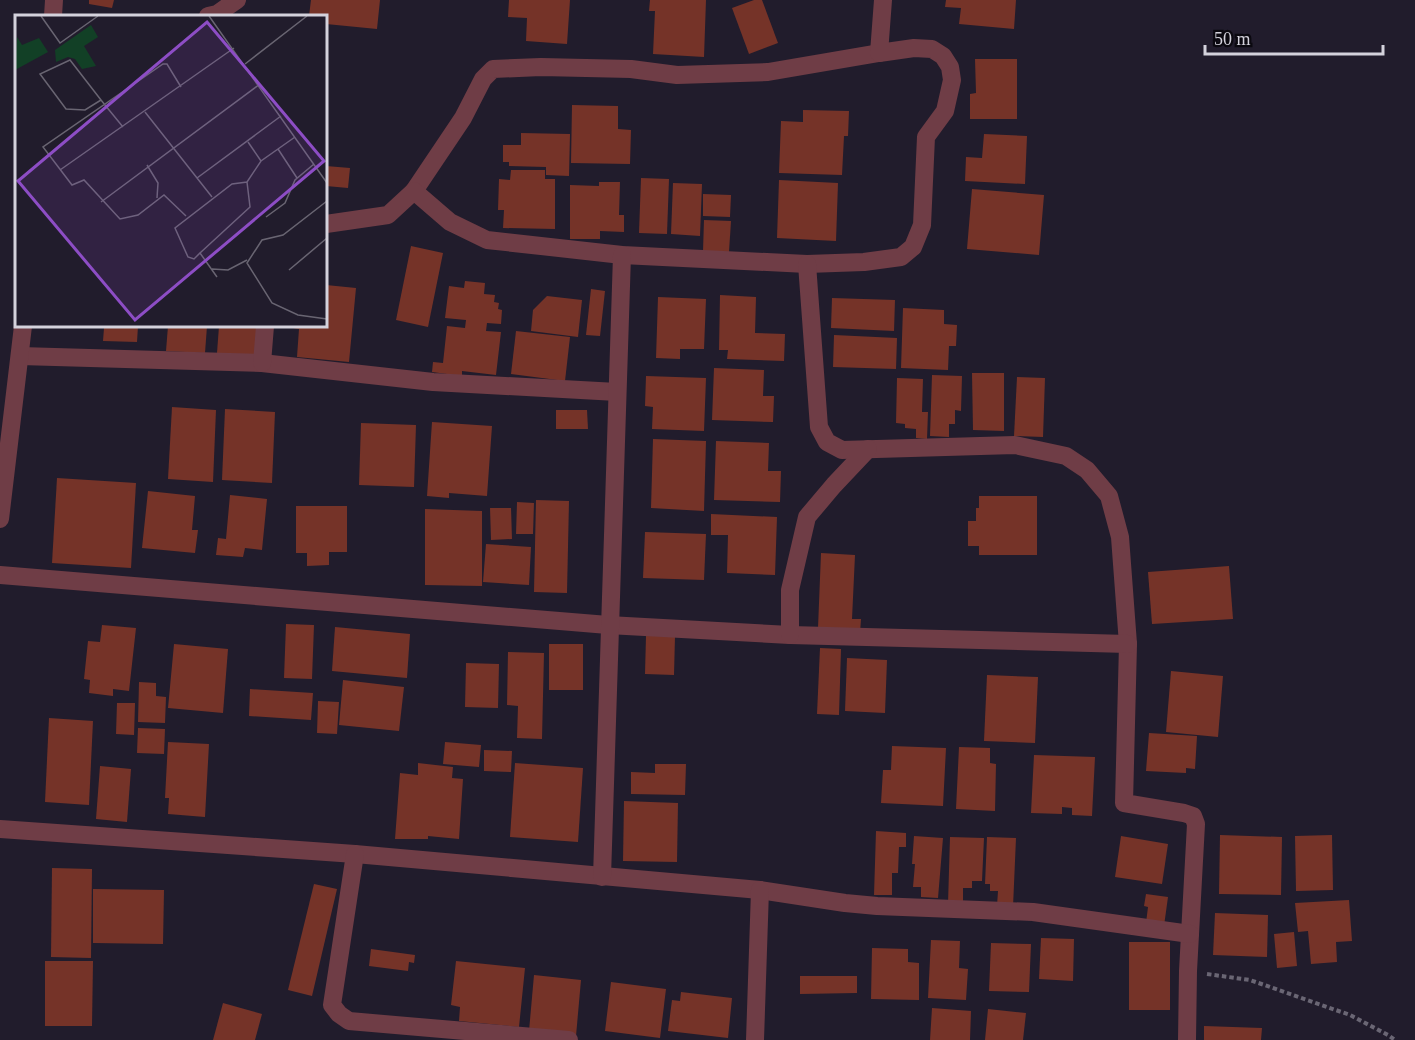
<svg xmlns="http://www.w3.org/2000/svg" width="1415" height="1040" font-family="Georgia,serif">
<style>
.building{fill:#753328}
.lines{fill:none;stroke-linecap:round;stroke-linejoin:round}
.path{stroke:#6a6674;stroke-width:4;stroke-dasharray:4.5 3;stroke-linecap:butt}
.minor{stroke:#6f3d46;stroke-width:18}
.tertiary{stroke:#6f3d46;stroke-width:18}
.inset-road{fill:none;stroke:#696572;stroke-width:1.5}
.view{fill:#8d4dc5;fill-opacity:0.15;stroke:#8d4dc5;stroke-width:3}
.inset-edge{fill:none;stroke:#d4d2dc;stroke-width:3}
</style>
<rect width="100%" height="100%" fill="#211c2c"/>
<g class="building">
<path d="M89,0H114L112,8L89,4Z"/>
<path d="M311,0H380L377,29L326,24V16H309Z"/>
<path d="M509,0H570L567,44L526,41L527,18L508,17Z"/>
<path d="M650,0H706L704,57L653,54L655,11H649Z"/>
<path d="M754,0H762L778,43L749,54L732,8Z"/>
<path d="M946,0H1016L1014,29L959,24L961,8L945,7Z"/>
<path d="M975,59H1017V119H970V94L976,93Z"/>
<path d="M572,105L618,106V129L631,130L630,164L571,163Z"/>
<path d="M803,110L849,111L848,136H844L842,175L779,173L781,121L803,122Z"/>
<path d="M521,133L570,134L569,176L546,175V167L509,166V162H503V145H521Z"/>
<path d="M984,134L1027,136L1025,184L965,181L966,157L982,158Z"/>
<path d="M326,166L350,168L348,188L326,186Z"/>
<path d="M511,170H545V179H555V229L503,228L504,210H498L499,179L510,180Z"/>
<path d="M641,178L669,179L667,234L639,233Z"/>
<path d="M779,180L838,183L836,241L777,238Z"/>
<path d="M599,182H620L619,215H624V232L600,231V239H570V185L599,186Z"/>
<path d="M673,183L702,184L700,236L671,234Z"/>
<path d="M972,189L1044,195L1039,255L967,249Z"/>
<path d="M703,194L731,195L730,217L703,216Z"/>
<path d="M704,220L731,221L729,252L703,251Z"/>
<path d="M411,246L443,253L428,327L396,320Z"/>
<path d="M465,281L485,283L484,294L495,295L494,302L499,303L498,309L502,310L501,324L487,323L486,331L501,332L496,375L462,371V376L432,372L433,362L443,363L447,326L465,328L466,320L445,318L449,286L464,288Z"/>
<path d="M326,285L356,288L349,362L297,357L299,329L293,328V326H326Z"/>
<path d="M591,289L605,291L600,336L586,335Z"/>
<path d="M720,295L756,297L755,333L785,334L784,361L727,359L728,350H719Z"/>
<path d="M547,296L582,300L578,337L531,331L533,310Z"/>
<path d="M658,297L706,299L704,349H680V359L656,358Z"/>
<path d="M832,298L895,300L894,331L831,328Z"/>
<path d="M903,308L944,310V324L957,325L956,346H949L948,370L901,368Z"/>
<path d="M95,326H138L137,342L103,341L104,328H95Z"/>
<path d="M168,326H207L205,353L166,351Z"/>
<path d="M219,326H259L256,357L217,353Z"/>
<path d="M516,331L570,337L565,381L511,374Z"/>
<path d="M834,335L897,338L896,369L833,367Z"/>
<path d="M714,368L764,370L763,396H774L773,422L712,420Z"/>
<path d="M972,373H1004V431L973,430Z"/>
<path d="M932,375L962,376L961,411L955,410V424H949V437L930,436Z"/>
<path d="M646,376L706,378L704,431L652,429L653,407L645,406Z"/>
<path d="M1017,377L1045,378L1043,437L1014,436Z"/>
<path d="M897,378L923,379L922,412H928L927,439L916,438V429L905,428V424L896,423Z"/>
<path d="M172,407L216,410L213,482L168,479Z"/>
<path d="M225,409L275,412L272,483L222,480Z"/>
<path d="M556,410H587L588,429H556Z"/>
<path d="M432,422L492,426L487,496L449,493V498L427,496Z"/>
<path d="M361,423L416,425L414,487L359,485Z"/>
<path d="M653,439L706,441L704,511L651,508Z"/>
<path d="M716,441L769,443L768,471H781L780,502L714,500Z"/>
<path d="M57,478L136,483L131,568L52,563Z"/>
<path d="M148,491L195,496L192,530H198L195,553L142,548Z"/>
<path d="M230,495L267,499L262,550L245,548L243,557L216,555L218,538L226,539Z"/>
<path d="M979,496H1037V555H979V546H968V521H976V508H979Z"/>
<path d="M536,500L569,501L567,593L534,592Z"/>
<path d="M517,502L534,503L533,534H516Z"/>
<path d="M296,506H347V552H329V565L307,566V553H296Z"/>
<path d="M490,508H511L512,539L491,540Z"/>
<path d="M425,509L482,511V586L425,585Z"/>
<path d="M711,514L777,517L775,575L727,573L728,535H711Z"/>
<path d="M645,532L706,534L704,580L643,578Z"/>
<path d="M486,544L531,547L529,585L483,582Z"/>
<path d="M821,553L855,555L852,619H861L860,633L818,628Z"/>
<path d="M1229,566L1233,619L1152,624L1148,572Z"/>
<path d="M286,624L314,625L312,679L284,678Z"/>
<path d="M102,625L136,628L129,691L113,689V696L89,693L90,680L84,679L88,641L100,642Z"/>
<path d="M335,627L410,634L407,678L332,671Z"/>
<path d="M646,636H675L674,675L645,674Z"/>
<path d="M174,644L228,649L223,713L168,708Z"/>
<rect x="549" y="644" width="34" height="46"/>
<path d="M820,648L841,649L839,715L817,714Z"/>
<path d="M508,652L544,653L542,739L517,738L518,706L507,705Z"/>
<path d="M847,658L887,660L885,713L845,711Z"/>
<path d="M466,663L499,664L498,708L465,707Z"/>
<path d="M1171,671L1223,676L1218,737L1166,732Z"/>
<path d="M987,675L1038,677L1035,743L984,741Z"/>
<path d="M343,680L404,687L399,731L339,725Z"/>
<path d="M139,682L156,683V696L166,697L165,723L138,722Z"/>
<path d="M250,689L313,693L311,720L249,716Z"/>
<path d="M318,701L339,702L337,734L317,733Z"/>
<path d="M117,703H135L134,735L116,734Z"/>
<path d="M49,718L93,721L89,805L45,802Z"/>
<path d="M138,728L165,729L164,754L137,753Z"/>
<path d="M1149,733L1197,736L1195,769L1186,768V773L1146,771Z"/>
<path d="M168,742L209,744L205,817L168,814L169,798H165Z"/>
<path d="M445,742L481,745L479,767L443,764Z"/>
<path d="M892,746L946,748L943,806L881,803L883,770H891Z"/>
<path d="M959,747L990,748V763L996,764L995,811L956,809Z"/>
<path d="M484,750L512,751L511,772L484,771Z"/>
<path d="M1034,755L1095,757L1092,816L1072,815V808L1062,807V814L1031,813Z"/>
<path d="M418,763L453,767L452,778L463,779L459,839L428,836V839H395L400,773L418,775Z"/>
<path d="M515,763L583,768L578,842L510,837Z"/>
<path d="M655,764H686L685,795L631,794V772L655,773Z"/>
<path d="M100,766L131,769L127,822L96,819Z"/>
<path d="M624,801L678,803L677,862L623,861Z"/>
<path d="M876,831L906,833V847H899L898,873H892V895H874Z"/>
<path d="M1220,835L1282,837L1281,895L1219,894Z"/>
<path d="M1332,835L1333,890L1296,891L1295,836Z"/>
<path d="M914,836L943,838L938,898L921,897V887H913L915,864H912Z"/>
<path d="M1121,836L1168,844L1162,884L1115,877Z"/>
<path d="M950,837L984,838L982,881H972V888H963V905L948,904Z"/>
<path d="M987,837L1016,838L1013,907L997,906L998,891H990V884H985Z"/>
<path d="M52,868L92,869L91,958L51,957Z"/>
<path d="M314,884L337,889L312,996L288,990Z"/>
<path d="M93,889L164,890L163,944L93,943Z"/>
<path d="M1146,894L1168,897L1164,926L1146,923L1148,907L1144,906Z"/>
<path d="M1349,900L1352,941L1336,942L1337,962L1311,964L1308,931L1298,932L1295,903Z"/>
<path d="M1215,913L1268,915L1267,957L1213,955Z"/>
<path d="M1294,932L1297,966L1277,968L1274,934Z"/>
<path d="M1041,938L1074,939L1073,981L1039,979Z"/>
<path d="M931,940L960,941L959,968L968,969L966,1000L928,998Z"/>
<rect x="1129" y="942" width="41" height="68"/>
<path d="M991,943L1031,944L1029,992L989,991Z"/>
<path d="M872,948L908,949V962L919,963V1000L871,999Z"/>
<path d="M371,949L415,955L414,963L409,962L408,971L369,966Z"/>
<path d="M45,961H93L92,1026H45Z"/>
<path d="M456,961L525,968L519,1027L459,1021L460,1007L451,1005Z"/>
<path d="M534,975L581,980L576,1036L529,1031Z"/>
<path d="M800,976H857V993L800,994Z"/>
<path d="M611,982L666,989L660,1038L605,1031Z"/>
<path d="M681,992L732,998L728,1038L668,1031L672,1000L680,1001Z"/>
<path d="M223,1003L262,1014L255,1040H213Z"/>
<path d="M932,1008L971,1011L970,1040H930Z"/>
<path d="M988,1009L1026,1013L1023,1040H985Z"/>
<path d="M1204,1026L1262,1028L1261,1040H1204Z"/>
</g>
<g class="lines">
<path class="path" d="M1207,974L1250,980L1350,1015L1388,1035L1395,1040"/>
<g class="minor">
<path d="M208,16L217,14L237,0"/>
<path d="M414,191L463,118L483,79L493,69L541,67L631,69L677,75L768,72L879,53"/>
<path d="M326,224L388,215L414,191L450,222L487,240L622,255L807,264L864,262L901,257L913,247L922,225L926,137L945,111L952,80L950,67L943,56L932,49L914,48L879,53L883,0"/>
<path d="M807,264L819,427L827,442L842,450L1015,445L1066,456L1087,470L1109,496L1120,537L1128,644L1124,803L1184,813L1193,816L1196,824L1188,971L1187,1040"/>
<path d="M20,356L262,363L433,382L617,392"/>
<path d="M262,363L265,326"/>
<path d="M0,575L608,625L790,635L1128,644"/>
<path d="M790,635V590L807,517L834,485L868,449"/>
<path d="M0,829L355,854L760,890L845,903L877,906L1033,912L1190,934"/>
<path d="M355,854L332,1005L339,1014L349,1021L569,1040"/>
<path d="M602,877L622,255"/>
<path d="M755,1040L760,890"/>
</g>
<g class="tertiary">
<path d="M53,16L54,0"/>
<path d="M0,519L23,326"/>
</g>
</g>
<g transform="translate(15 15)">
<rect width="312" height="312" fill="#211c2c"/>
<path d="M76,10L83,22L69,31L81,51L67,54L60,44L53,42L41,47L40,35ZM2,22L7,30L24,23L33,37L0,55Z" fill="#124026"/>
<path class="inset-road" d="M26,1L45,28L83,1M194,1L312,168M230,49L292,1M166,72L152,49H148L28,132L57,170L69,165L105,204L123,200L149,180L171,201M86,85L70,95L51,94L25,59L55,45L86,85L90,90L108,112M130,97L197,182M233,127L246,146M263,134L282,163M132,150L143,168L142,183M45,155L219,33M182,163L266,101M312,186L268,220L247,225L232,248L257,288L283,300L312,304M86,187L245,69M251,202L270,188L280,165L299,149M185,238L235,192L232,167M197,254L213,255L232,245M274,255L312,223M202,262L185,238L179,244L173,242L160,213L217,169L232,167L246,146L280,122"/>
<path class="view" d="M192,7L309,146L120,305L3,166Z"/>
<rect width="312" height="312" class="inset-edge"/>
</g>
<path d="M1205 45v9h178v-9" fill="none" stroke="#d4d2dc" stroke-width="3"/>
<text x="1214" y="45" font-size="18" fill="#d4d2dc" stroke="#0a080f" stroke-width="4.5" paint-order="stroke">50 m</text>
</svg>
